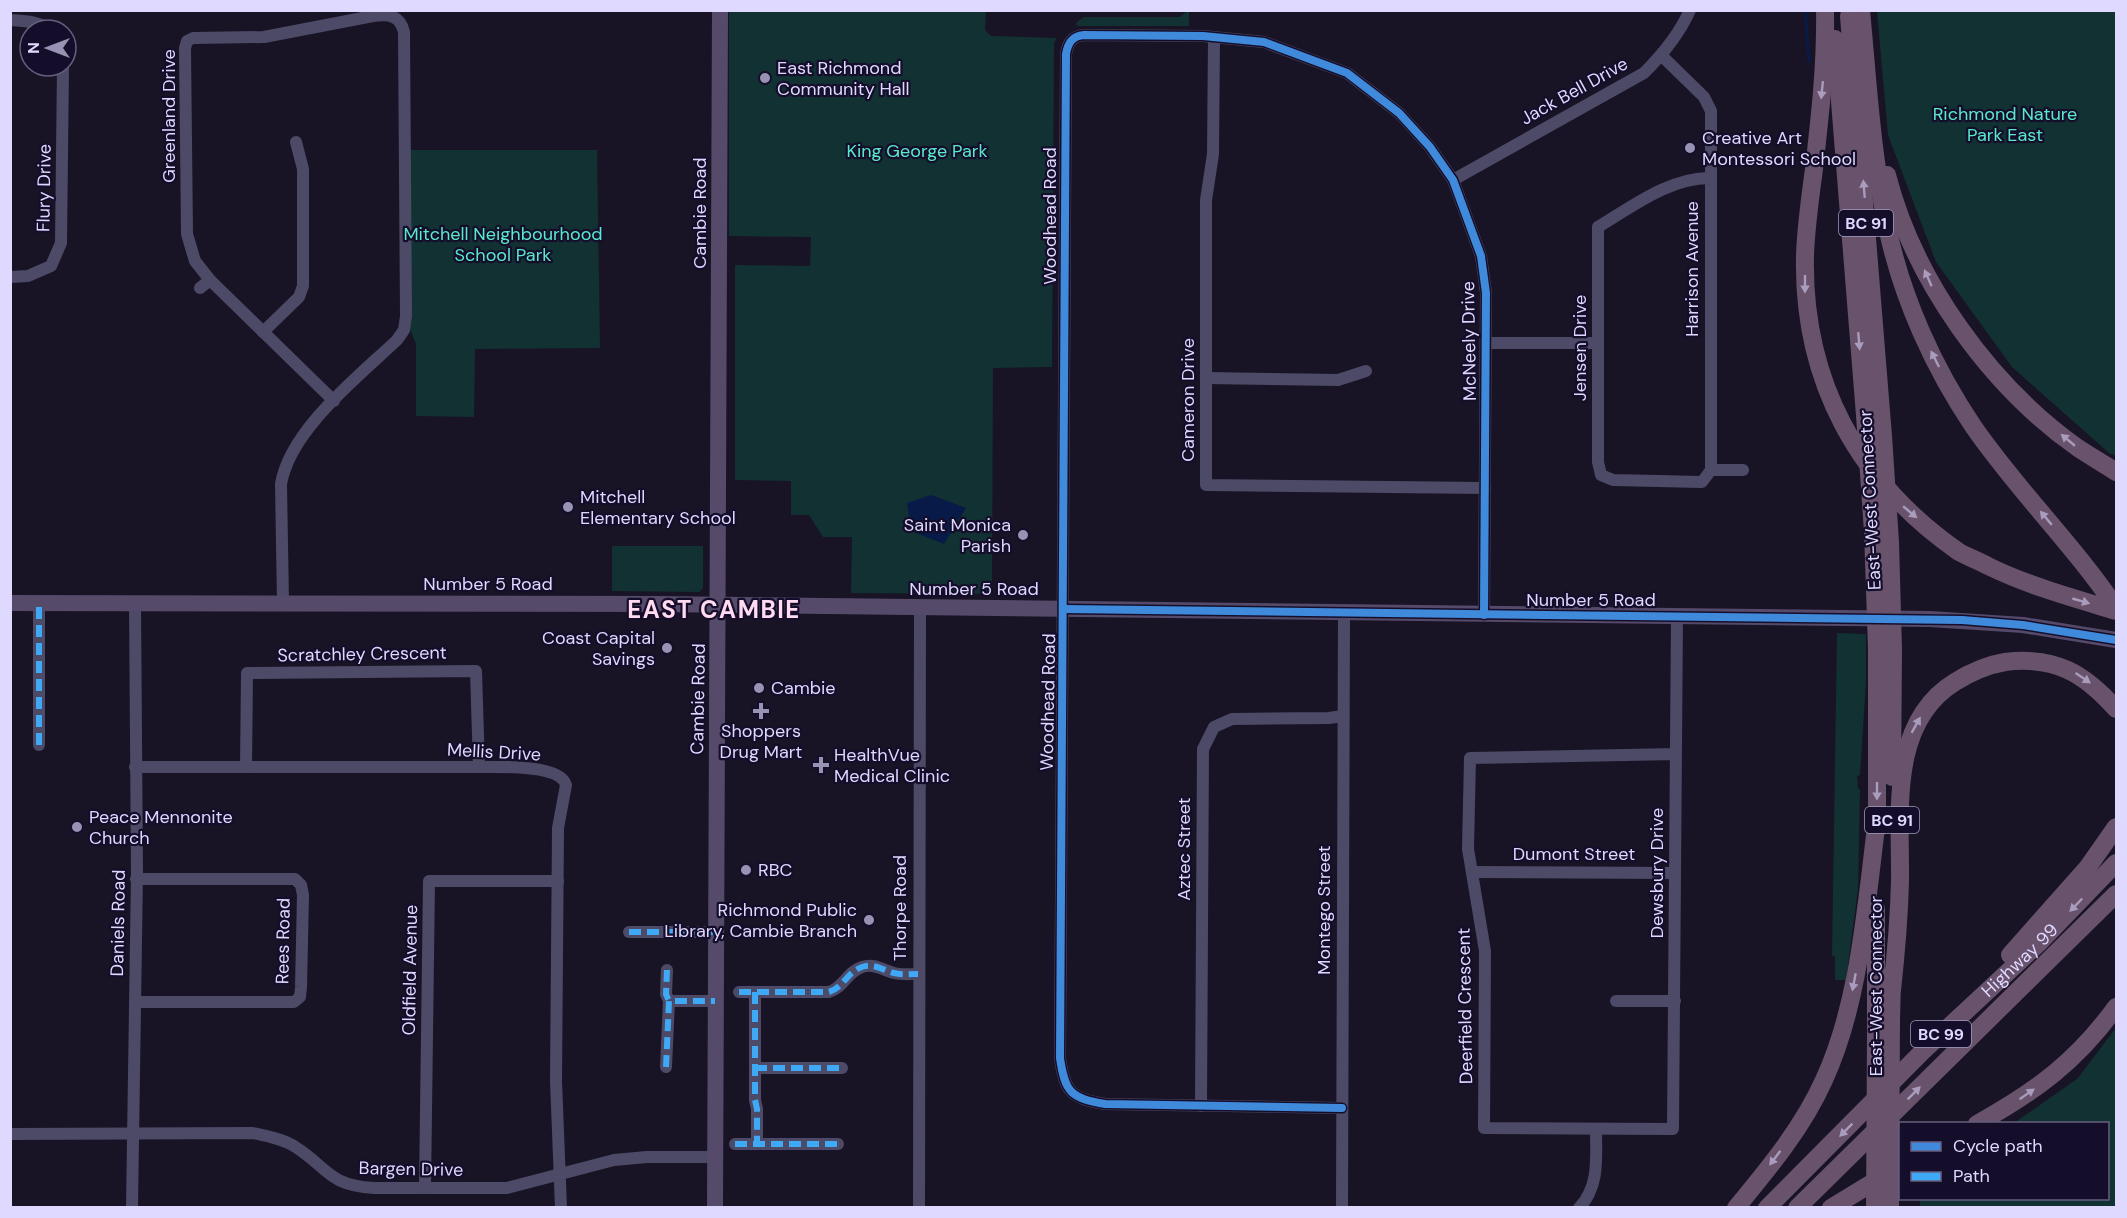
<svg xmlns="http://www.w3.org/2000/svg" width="2127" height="1218" font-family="'DM Sans',sans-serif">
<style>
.green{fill:#123133}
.water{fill:#081b48}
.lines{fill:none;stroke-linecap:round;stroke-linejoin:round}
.stream{stroke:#081b48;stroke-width:3}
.minor{stroke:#4c4a66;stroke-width:12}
.major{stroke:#564a6a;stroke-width:16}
.highway{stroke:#68526c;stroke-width:18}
.highway-bridge{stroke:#68526c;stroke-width:18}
.quiet{stroke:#3fa9f5;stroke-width:6;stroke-dasharray:12 6;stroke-linecap:butt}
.cycleway-casing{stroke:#150e2b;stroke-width:11}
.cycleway{stroke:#408adc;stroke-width:8}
.oneway{fill:#a99cbd}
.poi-dot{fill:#9993b3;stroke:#150e2b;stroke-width:2}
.labels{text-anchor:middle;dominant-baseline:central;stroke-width:4.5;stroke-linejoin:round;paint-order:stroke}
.shield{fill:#150e2b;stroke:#a29bbf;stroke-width:1.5}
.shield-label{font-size:16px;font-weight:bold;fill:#dfd8ff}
.poi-label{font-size:18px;fill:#dfd8ff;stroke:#150e2b;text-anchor:start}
.street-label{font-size:18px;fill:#dfd8ff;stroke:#150e2b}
.park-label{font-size:18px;fill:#59eace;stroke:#150e2b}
.district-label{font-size:24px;font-weight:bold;letter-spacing:1.5px;fill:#ffdaf0;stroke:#150e2b}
</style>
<rect width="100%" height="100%" fill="#181425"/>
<g class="green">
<path d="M729,11H986L985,30L991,36L1057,38L1054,43L1052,367L993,368L992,594L851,593L852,537H823L809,515H791V481L735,480V265L810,266L811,237L729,236Z"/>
<path d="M1187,11H1189V26H1077L1076,23L1084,17H1180Z"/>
<path d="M1877,11H2116V456L2109,453L2012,367L1936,262L1888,135Z"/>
<path d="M408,150H597L600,348L475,349L474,417L416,416V344L409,327Z"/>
<path d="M612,546H703V588L699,592L612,591Z"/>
<path d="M1837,633L1866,634V682L1860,775L1857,776L1858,789H1860L1858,889L1846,980H1835V956H1832Z"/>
<path d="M2116,1028V1207H1920V1198H2108V1124L2014,1123L2077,1079Z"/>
</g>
<path class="water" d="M931,495L966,508L944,544L911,531L907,503Z"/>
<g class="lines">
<path class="stream" d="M1805,10L1809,61"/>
<g class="minor">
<path d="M10,20C25,21 38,21 51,30"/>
<path d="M1214,38L1213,154L1206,200V485L1485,488"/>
<path d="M1662,56L1704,97L1711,111V470"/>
<path d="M1710,178C1669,178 1633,206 1598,227V462L1601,475L1613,480L1702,482L1711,470"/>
<path d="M1453,180L1644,73C1663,54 1679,35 1690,10"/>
<path d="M10,277L28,276L51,266L61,243L63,66"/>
<path d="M200,288L210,280"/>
<path d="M263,332L299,297L303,286V169L296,142"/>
<path d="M1486,343H1598"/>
<path d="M1206,378L1338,380L1366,371"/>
<path d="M1711,470H1743"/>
<path d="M283,603L281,484C290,430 358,377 397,340L404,330L406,316L404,32C400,15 389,14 373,16L264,37L193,38L187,41L185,48L187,234L195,261L210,280L334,401"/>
<path d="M39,745V603"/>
<path d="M1675,754L1470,758L1468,849L1485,951L1484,1128L1673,1129L1677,616"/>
<path d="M135,767H479C498,767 560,764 566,785L558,828L556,1081L561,1208"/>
<path d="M246,767L247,673L476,671L479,767"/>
<path d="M1473,872L1675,873"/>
<path d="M629,932H715"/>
<path d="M667,970L666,994L669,1001"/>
<path d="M739,992H829C843,988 847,972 862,967C874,963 883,970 894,973C902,975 910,974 918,974"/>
<path d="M755,992V1100L757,1109V1144"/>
<path d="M1616,1001H1675"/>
<path d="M135,1002H294L300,997L301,987L303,895L301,885L295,879H136"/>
<path d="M666,1067L669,1001H715"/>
<path d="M755,1068H842"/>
<path d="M1201,1106L1203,749L1214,727L1232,719L1329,718L1343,716"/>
<path d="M1342,1108L1105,1104C1071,1098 1065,1093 1060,1058L1066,54C1068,43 1072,36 1084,35L1203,36L1264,42L1347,73L1399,113L1430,147L1453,180L1481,256L1486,293L1484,615"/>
<path d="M10,1134L253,1133C267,1136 282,1139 294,1146C329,1168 327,1185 374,1188H507L614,1160L647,1157H714"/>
<path d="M735,1144H838"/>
<path d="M425,1188L429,881H558"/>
<path d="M132,1208L137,873L135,603"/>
<path d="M919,1208L920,608"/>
<path d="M1342,1208L1344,613"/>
<path d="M1579,1208C1600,1186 1596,1157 1596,1130"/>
</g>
<g class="major">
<path d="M10,603L657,604L1930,619L2023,625L2116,640"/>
<path d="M715,1208L720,10"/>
</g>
<g class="highway">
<path d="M1825,10C1826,64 1820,116 1814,169C1810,198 1806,226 1805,255C1802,380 1857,481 1959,552C1968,557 1979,561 1988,566C2029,586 2073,598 2116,611"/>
<path d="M1861,10C1868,84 1872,159 1888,231C1903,300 1934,368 1973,426C2017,490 2073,544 2116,608"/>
<path d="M1849,16L1883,436"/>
<path d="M1835,39L1865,415"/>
<path d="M1887,175C1914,280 1989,385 2078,448C2090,456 2104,464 2116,472"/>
<path d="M1877,649V830"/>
<path d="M1892,777L1893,650"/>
<path d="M2010,955L2088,867L2116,827"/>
<path d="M1892,990C1896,954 1899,918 1900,882C1901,814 1888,723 1955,682C1971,672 1987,665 2005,662C2055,656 2084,673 2116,709"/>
<path d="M1891,1021L1892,978"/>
<path d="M1876,1037V909"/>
<path d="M1977,1124C2036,1091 2076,1062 2116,1007"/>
<path d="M1736,1208C1769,1168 1803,1127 1824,1080C1860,1002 1866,904 1877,820"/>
<path id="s1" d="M1767,1208L1923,1051L2039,943L2116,863"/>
<path d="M1797,1208L2116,894"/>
<path d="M1831,1208L1900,1166"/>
</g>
<g class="highway-bridge">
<path d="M1865,415L1873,532L1877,649"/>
<path d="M1883,436L1890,542L1893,650"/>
<path d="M1875,1208L1876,1037"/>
<path d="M1890,1208L1891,1021"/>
</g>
<g class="quiet">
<path d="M39,745V603"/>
<path d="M629,932H715"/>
<path d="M667,970L666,994L669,1001"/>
<path d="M739,992H829C843,988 847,972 862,967C874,963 883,970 894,973C902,975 910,974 918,974"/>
<path d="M755,992V1100L757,1109V1144"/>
<path d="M666,1067L669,1001H715"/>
<path d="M755,1068H842"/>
<path d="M735,1144H838"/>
</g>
<defs>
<g id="cycleway">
<path d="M1064,609L1962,620L2023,625L2116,640"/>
<path d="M1342,1108L1105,1104C1071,1098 1065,1093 1060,1058L1066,54C1068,43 1072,36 1084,35L1203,36L1264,42L1347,73L1399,113L1430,147L1453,180L1481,256L1486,293L1484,615"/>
</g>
</defs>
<use href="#cycleway" class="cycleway-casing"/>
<use href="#cycleway" class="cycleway"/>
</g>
<defs><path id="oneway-solid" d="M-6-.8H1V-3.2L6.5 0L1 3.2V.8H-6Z" transform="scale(1.5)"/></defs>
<g class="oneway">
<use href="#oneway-solid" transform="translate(1822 90) rotate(96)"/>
<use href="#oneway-solid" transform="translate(1864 189) rotate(-95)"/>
<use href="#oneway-solid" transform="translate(1928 278) rotate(-114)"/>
<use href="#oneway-solid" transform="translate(1805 284) rotate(90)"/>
<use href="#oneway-solid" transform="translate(1859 341) rotate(85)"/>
<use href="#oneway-solid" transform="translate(1935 359) rotate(-117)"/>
<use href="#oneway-solid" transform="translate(2068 440) rotate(-140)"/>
<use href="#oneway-solid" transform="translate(1910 512) rotate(40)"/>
<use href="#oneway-solid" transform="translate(2046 518) rotate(-130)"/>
<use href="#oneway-solid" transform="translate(2081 601) rotate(16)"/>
<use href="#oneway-solid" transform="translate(2083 678) rotate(34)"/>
<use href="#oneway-solid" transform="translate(1916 725) rotate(-61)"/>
<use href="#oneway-solid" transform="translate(1877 791) rotate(90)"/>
<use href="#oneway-solid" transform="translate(2076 905) rotate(134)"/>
<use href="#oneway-solid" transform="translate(1854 982) rotate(101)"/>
<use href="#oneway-solid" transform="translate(1914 1093) rotate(-45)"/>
<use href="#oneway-solid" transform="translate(2027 1094) rotate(-35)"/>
<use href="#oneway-solid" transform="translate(1846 1130) rotate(135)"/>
<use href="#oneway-solid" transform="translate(1775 1158) rotate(127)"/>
</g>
<g class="poi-dot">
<circle cx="765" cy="78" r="6"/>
<circle cx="1690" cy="148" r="6"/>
<circle cx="568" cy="507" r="6"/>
<circle cx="1023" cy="535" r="6"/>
<circle cx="667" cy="648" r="6"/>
<circle cx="759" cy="688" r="6"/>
<path d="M758 702h6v6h6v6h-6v6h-6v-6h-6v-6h6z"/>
<path d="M818 756h6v6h6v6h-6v6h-6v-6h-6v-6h6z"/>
<circle cx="77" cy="827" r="6"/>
<circle cx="746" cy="870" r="6"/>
<circle cx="869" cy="920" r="6"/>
</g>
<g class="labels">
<g class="shield">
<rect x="1839" y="210" width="54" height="26" rx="4.5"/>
<rect x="1865" y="807" width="54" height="26" rx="4.5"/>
<rect x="1911" y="1021" width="60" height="26" rx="4.5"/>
</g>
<g class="shield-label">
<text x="1866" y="223">BC 91</text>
<text x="1892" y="820">BC 91</text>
<text x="1941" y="1034">BC 99</text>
</g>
<g class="poi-label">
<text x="777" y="68">East Richmond<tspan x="777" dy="21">Community Hall</tspan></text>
<text x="1702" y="138">Creative Art<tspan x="1702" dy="21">Montessori School</tspan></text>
<text x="580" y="497">Mitchell<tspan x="580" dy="21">Elementary School</tspan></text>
<text x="1011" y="525" text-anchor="end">Saint Monica<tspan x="1011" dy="21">Parish</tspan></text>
<text x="655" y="638" text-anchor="end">Coast Capital<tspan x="655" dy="21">Savings</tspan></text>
<text x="771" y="688">Cambie</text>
<text x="761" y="731" text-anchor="middle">Shoppers<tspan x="761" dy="21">Drug Mart</tspan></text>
<text x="834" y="755">HealthVue<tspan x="834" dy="21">Medical Clinic</tspan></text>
<text x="89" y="817">Peace Mennonite<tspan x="89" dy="21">Church</tspan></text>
<text x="758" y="870">RBC</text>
<text x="857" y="910" text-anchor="end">Richmond Public<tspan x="857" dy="21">Library, Cambie Branch</tspan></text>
</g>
<g class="street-label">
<text transform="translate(1574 91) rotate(-29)">Jack Bell Drive</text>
<text transform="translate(169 116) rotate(-90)">Greenland Drive</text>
<text transform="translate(44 188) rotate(-89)">Flury Drive</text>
<text transform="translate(700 213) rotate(-90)">Cambie Road</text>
<text transform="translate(1050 216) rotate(-90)">Woodhead Road</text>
<text transform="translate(1692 269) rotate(-90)">Harrison Avenue</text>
<text transform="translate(1469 341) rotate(-91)">McNeely Drive</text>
<text transform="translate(1580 348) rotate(-90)">Jensen Drive</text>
<text transform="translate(1188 400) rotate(-90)">Cameron Drive</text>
<text transform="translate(1870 500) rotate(-93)">East-West Connector</text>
<text x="488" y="584">Number 5 Road</text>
<text x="974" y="589">Number 5 Road</text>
<text x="1591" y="600">Number 5 Road</text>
<text transform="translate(362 654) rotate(-1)">Scratchley Crescent</text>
<text transform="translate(698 699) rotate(-89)">Cambie Road</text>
<text transform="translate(1048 702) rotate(-89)">Woodhead Road</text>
<text transform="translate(494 752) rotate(3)">Mellis Drive</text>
<text transform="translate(1184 849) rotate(-90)">Aztec Street</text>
<text x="1574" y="854">Dumont Street</text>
<text transform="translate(1657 873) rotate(-90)">Dewsbury Drive</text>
<text transform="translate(900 908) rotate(-90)">Thorpe Road</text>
<text transform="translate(1324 910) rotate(-90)">Montego Street</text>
<text transform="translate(118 923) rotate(-89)">Daniels Road</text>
<text transform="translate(283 941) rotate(-89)">Rees Road</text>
<text stroke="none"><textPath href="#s1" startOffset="354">Highway 99</textPath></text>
<text transform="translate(410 970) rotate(-89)">Oldfield Avenue</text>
<text transform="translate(1876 986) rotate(-90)">East-West Connector</text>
<text transform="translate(1465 1006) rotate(-91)">Deerfield Crescent</text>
<text transform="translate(411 1169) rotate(1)">Bargen Drive</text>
</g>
<g class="park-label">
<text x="2005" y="114">Richmond Nature<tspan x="2005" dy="21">Park East</tspan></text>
<text x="917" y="151">King George Park</text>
<text x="503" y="234">Mitchell Neighbourhood<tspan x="503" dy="21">School Park</tspan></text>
</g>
<g class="district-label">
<text x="714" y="609">EAST CAMBIE</text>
</g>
</g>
<rect width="2127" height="1218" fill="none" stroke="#dfd8ff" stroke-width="24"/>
<rect x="1899" y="1122" width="210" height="78" fill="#150e2b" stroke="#665f80" stroke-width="1.5"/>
<rect x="1911" y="1142" width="30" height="9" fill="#408adc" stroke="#665f80" stroke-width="1.5"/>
<text x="1953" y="1152" font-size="18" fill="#dfd8ff">Cycle path</text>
<rect x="1911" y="1172" width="30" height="9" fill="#3fa9f5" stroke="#665f80" stroke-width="1.5"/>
<text x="1953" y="1182" font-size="18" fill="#dfd8ff">Path</text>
<g transform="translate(48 48) rotate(270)"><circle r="28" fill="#150e2b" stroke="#665f80" stroke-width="1.5"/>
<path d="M0-4.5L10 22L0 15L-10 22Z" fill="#9993b3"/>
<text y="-9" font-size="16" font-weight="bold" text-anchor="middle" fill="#dfd8ff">N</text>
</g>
</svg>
